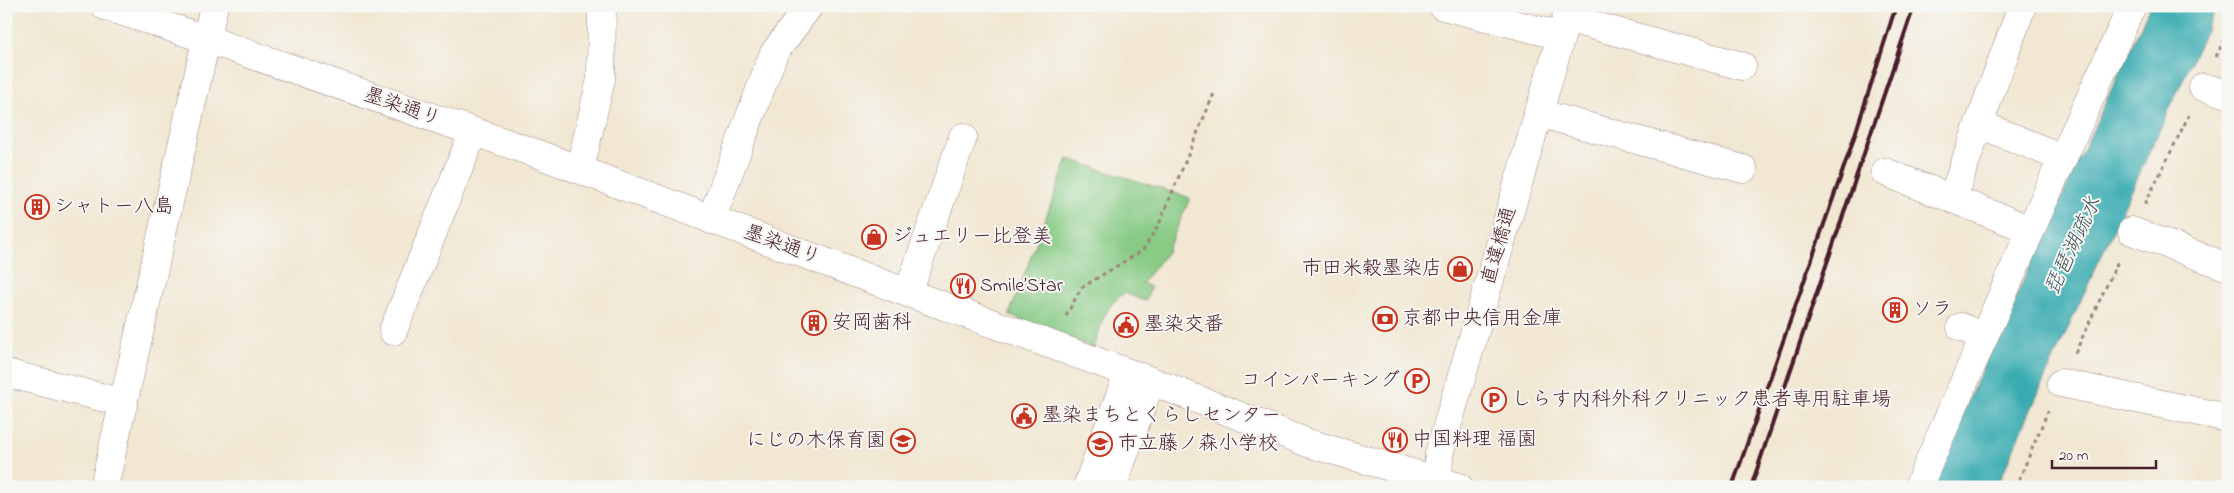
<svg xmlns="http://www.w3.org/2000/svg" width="2234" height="493" font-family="'Indie Flower','Klee One',sans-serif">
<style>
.green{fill:#87cb85;stroke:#687558}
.water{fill:#39abb1;stroke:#42656e}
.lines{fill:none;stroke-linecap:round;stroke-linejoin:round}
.minor-casing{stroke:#9e837e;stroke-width:29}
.path{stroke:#9e837e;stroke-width:3;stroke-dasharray:4 4;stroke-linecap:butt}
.minor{stroke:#fff;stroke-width:28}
.rail{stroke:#4a1f2b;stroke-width:4}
.labels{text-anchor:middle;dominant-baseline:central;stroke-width:4;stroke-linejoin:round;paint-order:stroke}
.street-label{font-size:20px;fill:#4a1f2b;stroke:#f6f6f2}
.poi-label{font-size:20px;fill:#4a1f2b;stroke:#f6f6f2;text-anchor:start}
.water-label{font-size:21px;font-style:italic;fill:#435761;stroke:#f6f6f2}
</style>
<rect width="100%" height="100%" fill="#f6f6f2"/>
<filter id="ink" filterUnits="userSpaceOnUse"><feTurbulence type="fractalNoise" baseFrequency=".02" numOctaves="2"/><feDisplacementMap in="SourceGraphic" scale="10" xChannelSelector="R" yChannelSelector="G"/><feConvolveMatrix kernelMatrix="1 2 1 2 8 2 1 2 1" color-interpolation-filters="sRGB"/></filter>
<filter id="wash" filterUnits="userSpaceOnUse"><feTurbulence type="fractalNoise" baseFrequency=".0096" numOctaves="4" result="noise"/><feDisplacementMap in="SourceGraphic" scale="20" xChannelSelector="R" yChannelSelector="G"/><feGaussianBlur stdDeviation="1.12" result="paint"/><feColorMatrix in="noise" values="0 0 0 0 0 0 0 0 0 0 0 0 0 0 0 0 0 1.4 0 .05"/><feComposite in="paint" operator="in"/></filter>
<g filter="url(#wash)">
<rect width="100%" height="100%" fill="#f1e7d2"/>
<path class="green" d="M1068,159L1190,198L1166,253L1142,283L1151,287L1145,301L1124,293C1102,310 1102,323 1094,348L1009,315Z"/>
<path class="water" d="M2150,6H2217L2045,378L1997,487H1928Z"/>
</g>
<g filter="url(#ink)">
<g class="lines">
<defs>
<g id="minor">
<path d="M105,6L206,39L535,153L908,293L1151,381L1308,443L1459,487"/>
<path d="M1443,6L1561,36"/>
<path d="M2022,6L1979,124L2063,158"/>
<path d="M1566,18L1742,66"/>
<path d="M2203,87L2228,94"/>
<path d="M1538,113L1743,169"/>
<path d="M580,169L601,79L602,6"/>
<path d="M1885,172L2031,230"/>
<path d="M1952,199L1979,124"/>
<path d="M711,220L774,53L809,6"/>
<path d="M2132,231L2228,267"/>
<path d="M908,293L963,137"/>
<path d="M1961,327L1984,337"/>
<path d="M393,331L473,133"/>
<path d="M6,373L124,403"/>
<path d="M2061,383L2228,418"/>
<path d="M104,487L214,6"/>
<path d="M1087,487L1128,373"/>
<path d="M1112,487L1151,381"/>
<path d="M1438,487L1439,454L1570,6"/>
<path d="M1918,487L2055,175L2132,6"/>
</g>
</defs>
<use href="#minor" class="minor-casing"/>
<g class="path">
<path d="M2216,57L2228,33"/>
<path d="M2145,204L2189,115"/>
<path d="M1066,316L1081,288L1143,250L1159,224L1215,91"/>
<path d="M2075,353L2119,259"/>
<path d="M2016,487L2048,411"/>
</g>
<use href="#minor" class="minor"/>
<g class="rail">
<path d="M1732,487L1851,147L1896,6"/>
<path d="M1751,487L1914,6"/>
</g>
</g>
</g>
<defs>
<symbol id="building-ring" viewBox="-11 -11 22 22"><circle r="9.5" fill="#f6f6f2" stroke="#c8321e" stroke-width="1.5"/><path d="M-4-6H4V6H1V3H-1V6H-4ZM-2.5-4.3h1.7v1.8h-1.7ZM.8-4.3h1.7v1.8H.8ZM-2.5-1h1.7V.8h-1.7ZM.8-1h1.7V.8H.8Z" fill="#c8321e"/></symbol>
<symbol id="shop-ring" viewBox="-11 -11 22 22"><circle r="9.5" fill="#f6f6f2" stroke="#c8321e" stroke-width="1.5"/><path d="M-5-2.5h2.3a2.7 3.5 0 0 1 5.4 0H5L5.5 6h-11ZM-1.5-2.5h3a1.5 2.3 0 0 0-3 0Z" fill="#c8321e"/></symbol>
<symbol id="restaurant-ring" viewBox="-11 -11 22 22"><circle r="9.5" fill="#f6f6f2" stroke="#c8321e" stroke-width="1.5"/><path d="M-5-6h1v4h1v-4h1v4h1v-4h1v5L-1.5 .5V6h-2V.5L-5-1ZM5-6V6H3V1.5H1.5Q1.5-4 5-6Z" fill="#c8321e"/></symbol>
<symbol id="bank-ring" viewBox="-11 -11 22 22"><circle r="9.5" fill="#f6f6f2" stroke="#c8321e" stroke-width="1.5"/><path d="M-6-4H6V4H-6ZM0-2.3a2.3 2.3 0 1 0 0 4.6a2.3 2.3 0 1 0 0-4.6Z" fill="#c8321e"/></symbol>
<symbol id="civic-ring" viewBox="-11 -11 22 22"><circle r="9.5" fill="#f6f6f2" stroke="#c8321e" stroke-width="1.5"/><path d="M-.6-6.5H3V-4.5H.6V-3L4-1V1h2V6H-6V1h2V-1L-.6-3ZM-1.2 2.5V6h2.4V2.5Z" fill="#c8321e"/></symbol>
<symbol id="parking-ring" viewBox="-11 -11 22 22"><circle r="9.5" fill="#f6f6f2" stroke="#c8321e" stroke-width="1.5"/><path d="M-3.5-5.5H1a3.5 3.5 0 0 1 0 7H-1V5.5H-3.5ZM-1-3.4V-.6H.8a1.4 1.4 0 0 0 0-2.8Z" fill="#c8321e"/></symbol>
<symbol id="school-ring" viewBox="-11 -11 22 22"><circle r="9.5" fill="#f6f6f2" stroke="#c8321e" stroke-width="1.5"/><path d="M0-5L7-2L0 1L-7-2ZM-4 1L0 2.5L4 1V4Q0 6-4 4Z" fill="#c8321e"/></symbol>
</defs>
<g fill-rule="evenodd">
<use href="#building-ring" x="23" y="193" width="28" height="28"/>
<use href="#shop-ring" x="860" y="223" width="28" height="28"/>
<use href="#shop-ring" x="1446" y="255" width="28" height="28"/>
<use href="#restaurant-ring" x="949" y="272" width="28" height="28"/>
<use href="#building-ring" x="1881" y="296" width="28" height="28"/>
<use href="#bank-ring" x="1371" y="305" width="28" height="28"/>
<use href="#building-ring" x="800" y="309" width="28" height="28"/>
<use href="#civic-ring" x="1112" y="311" width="28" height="28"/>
<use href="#parking-ring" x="1403" y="367" width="28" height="28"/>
<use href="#parking-ring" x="1480" y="386" width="28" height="28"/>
<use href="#civic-ring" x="1010" y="402" width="28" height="28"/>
<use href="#restaurant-ring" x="1381" y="426" width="28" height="28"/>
<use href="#school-ring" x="889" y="427" width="28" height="28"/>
<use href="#school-ring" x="1086" y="430" width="28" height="28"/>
</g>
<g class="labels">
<g class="street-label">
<text transform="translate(402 108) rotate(19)">墨染通り</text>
<text transform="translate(782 246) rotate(20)">墨染通り</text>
<text transform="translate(1500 246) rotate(-74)">直違橋通</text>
</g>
<g class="poi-label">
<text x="54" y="207">シャトー八島</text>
<text x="892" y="237">ジュエリー比登美</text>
<text x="1442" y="269" text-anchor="end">市田米穀墨染店</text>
<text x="980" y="286">Smile’Star</text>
<text x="1912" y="310">ソラ</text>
<text x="1402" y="319">京都中央信用金庫</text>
<text x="832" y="323">安岡歯科</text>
<text x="1144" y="325">墨染交番</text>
<text x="1400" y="381" text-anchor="end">コインパーキング</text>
<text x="1512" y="400">しらす内科外科クリニック患者専用駐車場</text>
<text x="1042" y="416">墨染まちとくらしセンター</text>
<text x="1412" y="440">中国料理 福園</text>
<text x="886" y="441" text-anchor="end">にじの木保育園</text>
<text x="1118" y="444">市立藤ノ森小学校</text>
</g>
<g class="water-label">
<text transform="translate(2074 246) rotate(-65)">琵琶湖疏水</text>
</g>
</g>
<rect width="2234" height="493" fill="none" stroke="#f6f6f2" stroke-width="25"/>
<path d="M2052 460v8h104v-8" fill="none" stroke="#4a1f2b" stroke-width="2.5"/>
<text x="2059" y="460" font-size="15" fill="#4a1f2b" stroke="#f6f6f2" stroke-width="4" paint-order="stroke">20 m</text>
</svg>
